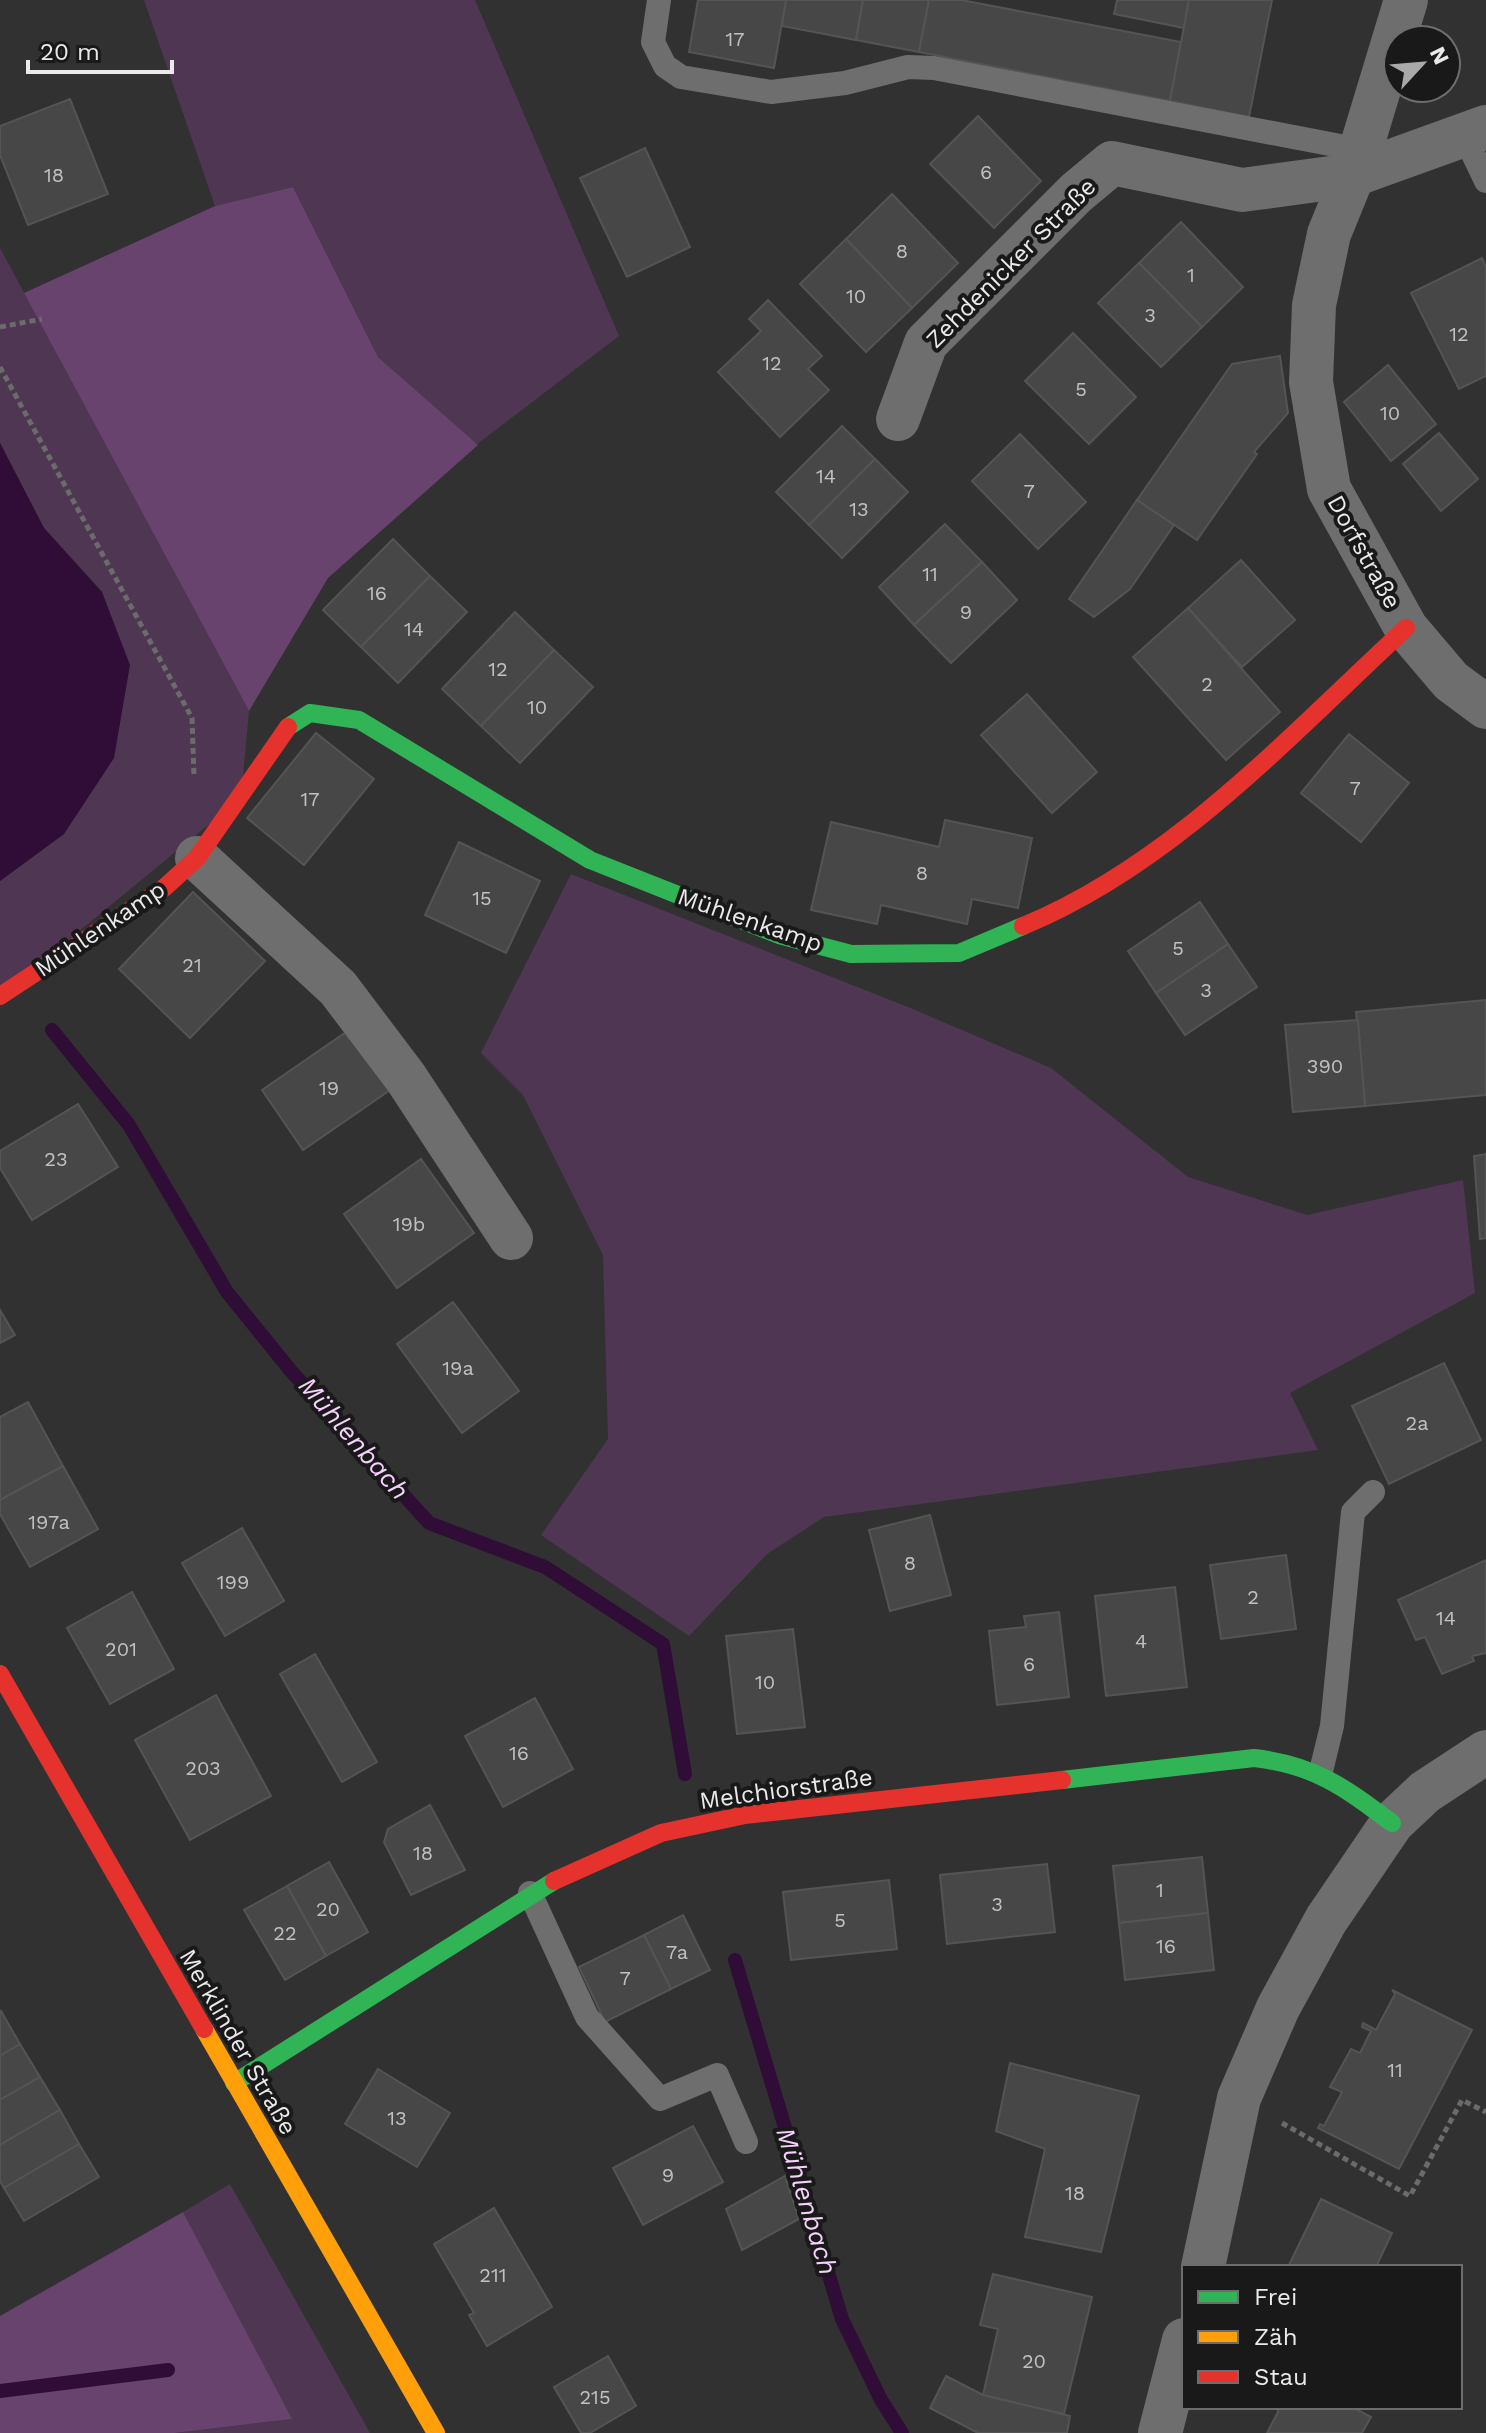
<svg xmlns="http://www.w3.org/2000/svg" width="1486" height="2433" font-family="'Work Sans',sans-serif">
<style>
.green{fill:#4f3653}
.forest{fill:#67436d}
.water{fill:#300d36}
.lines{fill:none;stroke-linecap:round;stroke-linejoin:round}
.stream{stroke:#300d36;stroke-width:14}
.building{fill:#484748;stroke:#555455;stroke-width:2}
.path{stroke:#6c6b6c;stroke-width:5;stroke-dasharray:6 4;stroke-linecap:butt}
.lane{stroke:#6e6e6e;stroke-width:24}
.street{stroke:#6e6e6e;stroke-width:44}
.fast{stroke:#30b455;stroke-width:18}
.slow{stroke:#ff9f0a;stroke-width:18}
.jam{stroke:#e5322d;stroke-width:18}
.labels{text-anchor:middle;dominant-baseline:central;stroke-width:8;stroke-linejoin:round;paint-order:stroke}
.number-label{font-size:20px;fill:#c2c0c2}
.street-label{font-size:24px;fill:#ebe9eb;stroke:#1a191a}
.water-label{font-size:26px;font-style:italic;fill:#f7d1fd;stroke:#1a191a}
</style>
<rect width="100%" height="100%" fill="#323132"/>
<g class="green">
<path d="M144,0H475L619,336L476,445L378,357L293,187L215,206Z"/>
<path d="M0,248L249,711L241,798L0,996V881L64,834L102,592L44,528L0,443Z"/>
<path d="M571,874L908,1007L1051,1068L1188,1177L1307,1215L1463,1180L1475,1293L1290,1393L1318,1450L824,1517L767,1554L689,1636L541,1535L608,1439L603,1255L523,1095L481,1053Z"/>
<path d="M230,2184L370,2433H175L291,2419L183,2212Z"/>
</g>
<g class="forest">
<path d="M293,187L378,357L478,445L328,578L249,711L24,293L215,206Z"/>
<path d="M183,2212L292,2419L175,2433H0V2316Z"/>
</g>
<path class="water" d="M0,443L44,528L102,592L130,665L114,758L64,834L0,881Z"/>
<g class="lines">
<g class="stream">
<path d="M52,1030L129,1125L227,1292L291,1371L429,1523L545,1567L663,1644L685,1774"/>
<path d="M735,1960L842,2319L880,2398L902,2433"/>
<path d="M0,2391L168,2370"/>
</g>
</g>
<g class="building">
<path d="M698,0H786L774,68L689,52Z"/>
<path d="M786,0H863L856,40L782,26Z"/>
<path d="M863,0H929L919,52L856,40Z"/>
<path d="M929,0H961L1181,42L1170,101L919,52Z"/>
<path d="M1117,0H1189L1184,28L1114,14Z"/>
<path d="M1189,0H1272L1249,117L1170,101Z"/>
<path d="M70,99L108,194L28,225L0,155V126Z"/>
<path d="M978,116L1041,181L994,228L930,164Z"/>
<path d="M645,148L690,247L627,277L580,178Z"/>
<path d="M892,194L958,263L912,308L846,239Z"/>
<path d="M1181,222L1243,287L1202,327L1139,263Z"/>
<path d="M846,239L912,308L866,352L800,284Z"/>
<path d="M1482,258L1486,267V376L1459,389L1411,293Z"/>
<path d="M1139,263L1202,327L1161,367L1098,303Z"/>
<path d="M768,300L822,356L808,369L829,390L780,437L718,372L761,331L749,319Z"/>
<path d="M1073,333L1136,397L1089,444L1025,381Z"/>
<path d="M1280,356L1288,413L1254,452L1257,454L1197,540L1137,500L1232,364Z"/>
<path d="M1388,365L1436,424L1391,461L1344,402Z"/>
<path d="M842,426L875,459L809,525L776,492Z"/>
<path d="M1439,433L1478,479L1441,511L1403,464Z"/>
<path d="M1020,434L1086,502L1038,549L972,481Z"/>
<path d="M875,459L908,492L842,558L809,525Z"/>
<path d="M1137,500L1174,525L1130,589L1094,617L1069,599Z"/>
<path d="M945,524L982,562L914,625L879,587Z"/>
<path d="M393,539L430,576L361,647L323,610Z"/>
<path d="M1241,560L1295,620L1242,667L1188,608Z"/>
<path d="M982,562L1017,600L951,663L914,625Z"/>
<path d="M430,576L467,612L398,683L361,647Z"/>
<path d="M1188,608L1280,712L1226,760L1133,657Z"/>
<path d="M515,612L554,650L481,726L442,689Z"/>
<path d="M554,650L593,687L520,763L481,726Z"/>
<path d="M1027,694L1097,772L1052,813L981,735Z"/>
<path d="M316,733L374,779L304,865L247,818Z"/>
<path d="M1349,734L1409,783L1361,842L1301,793Z"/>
<path d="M945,820L1032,838L1018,908L972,899L967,924L881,905L877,924L811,910L831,822L939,847Z"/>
<path d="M459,842L540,881L506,953L425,915Z"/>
<path d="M193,892L265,961L190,1038L119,969Z"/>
<path d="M1200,902L1228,944L1156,993L1128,951Z"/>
<path d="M1228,944L1257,987L1185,1035L1156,993Z"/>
<path d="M1486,1000V1095L1365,1106L1356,1012Z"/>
<path d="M1358,1020L1365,1106L1293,1112L1285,1025Z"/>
<path d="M355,1026L396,1086L303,1150L262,1090Z"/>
<path d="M78,1104L118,1167L32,1220L0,1168V1151Z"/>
<path d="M1486,1154V1238L1480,1239L1474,1156Z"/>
<path d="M421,1159L474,1233L397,1288L344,1214Z"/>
<path d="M453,1302L519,1391L462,1433L397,1344Z"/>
<path d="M0,1310L15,1335L0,1343Z"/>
<path d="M1444,1363L1481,1440L1389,1484L1352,1406Z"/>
<path d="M28,1402L63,1466L0,1500V1417Z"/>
<path d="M63,1466L98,1529L30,1567L0,1514V1500Z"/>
<path d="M930,1515L951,1595L890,1611L869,1530Z"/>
<path d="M242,1528L284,1601L225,1636L182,1563Z"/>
<path d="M1286,1555L1296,1629L1221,1639L1210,1565Z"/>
<path d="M1486,1560V1653L1472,1656L1474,1661L1442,1674L1425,1637L1416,1640L1398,1600Z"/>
<path d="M1175,1587L1187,1687L1106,1696L1095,1596Z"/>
<path d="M132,1592L174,1669L110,1704L67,1628Z"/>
<path d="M1059,1612L1069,1697L997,1705L989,1631L1026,1627L1024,1616Z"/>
<path d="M793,1629L805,1727L737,1734L726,1636Z"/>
<path d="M315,1654L377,1762L342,1782L280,1674Z"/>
<path d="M216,1695L271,1796L190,1840L135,1740Z"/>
<path d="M535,1698L573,1769L503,1807L465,1736Z"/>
<path d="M430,1805L465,1870L411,1895L384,1842L388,1829Z"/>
<path d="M1202,1857L1208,1913L1119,1923L1113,1866Z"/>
<path d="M329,1862L368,1932L326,1956L287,1886Z"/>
<path d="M1047,1864L1055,1932L947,1944L940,1875Z"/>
<path d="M889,1880L897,1949L791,1960L783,1892Z"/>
<path d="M287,1886L326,1956L285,1980L244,1910Z"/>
<path d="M1208,1913L1214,1970L1125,1980L1119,1923Z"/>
<path d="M683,1915L710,1970L671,1989L644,1935Z"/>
<path d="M644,1935L671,1989L605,2022L579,1967Z"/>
<path d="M1392,1990L1472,2030L1399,2169L1318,2128L1320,2124L1324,2126L1342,2092L1330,2087L1351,2049L1360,2053L1371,2031L1362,2027L1363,2023L1376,2030L1395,1994Z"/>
<path d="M1,2011L20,2044L0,2056V2012Z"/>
<path d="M20,2044L40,2077L0,2100V2056Z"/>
<path d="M1010,2063L1139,2096L1101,2252L1025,2237L1045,2149L996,2131Z"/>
<path d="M378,2069L450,2113L417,2167L345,2124Z"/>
<path d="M40,2077L60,2110L0,2145V2100Z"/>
<path d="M60,2110L79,2144L4,2188L0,2181V2145Z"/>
<path d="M693,2126L723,2182L643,2225L613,2168Z"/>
<path d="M79,2144L99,2177L24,2221L4,2188Z"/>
<path d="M785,2176L799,2219L742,2250L726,2209Z"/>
<path d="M1321,2199L1392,2233L1376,2267H1288Z"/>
<path d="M494,2208L552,2307L487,2346L469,2315L474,2313L434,2244Z"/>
<path d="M993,2274L1092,2297L1064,2414L983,2395L998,2329L980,2325Z"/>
<path d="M608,2356L636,2406L590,2433H581L554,2387Z"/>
<path d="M946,2376L983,2395L1070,2416L1067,2433H978L930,2408Z"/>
<path d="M1277,2407H1352L1371,2417L1362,2433H1267L1278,2412Z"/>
</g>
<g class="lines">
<g class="path">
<path d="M0,327L42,319"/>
<path d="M0,367L192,718L194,777"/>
<path d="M1282,2123L1410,2196L1462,2100L1486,2112"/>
</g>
<g class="lane">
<path d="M659,0L653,42L665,66L681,77L771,92L845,83L908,67L934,68L1361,150"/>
<path d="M1464,135L1486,181"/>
<path d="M1321,1771L1332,1726L1353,1512L1373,1492"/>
<path d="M530,1893L587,2017L660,2099L717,2075L746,2142"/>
</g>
<g class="street">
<path d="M1406,0L1353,175L1329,234L1314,305L1311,382L1329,489L1406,628L1451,681L1486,707"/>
<path d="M898,419L926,343L1076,193L1112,163L1242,190L1353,175L1486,127"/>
<path d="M197,858L338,988L406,1078L511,1238"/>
<path d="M1203,2267L1239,2098L1278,2008L1326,1920L1392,1823L1425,1792L1486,1752"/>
<path d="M1160,2433L1184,2340"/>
</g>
<g class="fast">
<path d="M288,727L310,713L359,720L590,860L779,935L851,954L959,953L1023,926"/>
<path d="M1062,1780L1254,1758C1315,1765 1344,1787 1392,1823"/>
<path d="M234,2083L554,1881"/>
</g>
<path class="slow" d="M204,2029L436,2433"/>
<g class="jam">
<path d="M1023,926C1173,864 1289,736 1406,628"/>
<path d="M0,996L164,888L197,858L288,727"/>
<path d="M0,1674L204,2029"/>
<path d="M554,1881L661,1833L745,1815L1062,1780"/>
</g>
</g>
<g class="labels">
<g class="number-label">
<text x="735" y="39">17</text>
<text x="986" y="172">6</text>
<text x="54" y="175">18</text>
<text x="902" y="251">8</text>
<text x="1191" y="275">1</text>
<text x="856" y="296">10</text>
<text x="1150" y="315">3</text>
<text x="1459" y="334">12</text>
<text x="772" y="363">12</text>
<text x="1081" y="389">5</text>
<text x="1390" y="413">10</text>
<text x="826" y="476">14</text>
<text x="1029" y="491">7</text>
<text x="859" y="509">13</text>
<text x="930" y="574">11</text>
<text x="377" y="593">16</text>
<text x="966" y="612">9</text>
<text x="414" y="629">14</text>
<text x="498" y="669">12</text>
<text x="1207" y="684">2</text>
<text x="537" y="707">10</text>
<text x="1355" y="788">7</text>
<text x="310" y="799">17</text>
<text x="922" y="873">8</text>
<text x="482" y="898">15</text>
<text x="1178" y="948">5</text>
<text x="192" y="965">21</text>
<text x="1206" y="990">3</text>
<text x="1325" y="1066">390</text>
<text x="329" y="1088">19</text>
<text x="56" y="1159">23</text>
<text x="409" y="1224">19b</text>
<text x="458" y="1368">19a</text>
<text x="1417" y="1423">2a</text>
<text x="49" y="1522">197a</text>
<text x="910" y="1563">8</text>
<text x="233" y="1582">199</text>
<text x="1253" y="1597">2</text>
<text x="1446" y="1618">14</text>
<text x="1141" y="1641">4</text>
<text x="121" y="1649">201</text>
<text x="1029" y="1664">6</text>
<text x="765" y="1682">10</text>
<text x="519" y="1753">16</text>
<text x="203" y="1768">203</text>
<text x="423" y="1853">18</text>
<text x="1160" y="1890">1</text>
<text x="997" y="1904">3</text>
<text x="328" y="1909">20</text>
<text x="840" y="1920">5</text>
<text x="285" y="1933">22</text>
<text x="1166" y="1946">16</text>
<text x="677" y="1952">7a</text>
<text x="625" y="1978">7</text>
<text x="1395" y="2070">11</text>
<text x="397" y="2118">13</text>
<text x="668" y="2175">9</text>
<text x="1075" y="2193">18</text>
<text x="493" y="2275">211</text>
<text x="1034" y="2361">20</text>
<text x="595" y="2397">215</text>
</g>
<g class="street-label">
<text transform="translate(1011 263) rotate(-45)">Zehdenicker Straße</text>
<text transform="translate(1364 552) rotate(61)">Dorfstraße</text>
<text transform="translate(750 920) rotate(19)">Mühlenkamp</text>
<text transform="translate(100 929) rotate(-34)">Mühlenkamp</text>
<text transform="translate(786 1789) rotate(-8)">Melchiorstraße</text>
<text transform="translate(238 2042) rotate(60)">Merklinder Straße</text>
</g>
<g class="water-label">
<text transform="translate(354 1438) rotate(49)">Mühlenbach</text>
<text transform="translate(807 2201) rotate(73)">Mühlenbach</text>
</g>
</g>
<rect x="1182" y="2265" width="280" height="144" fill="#1a191a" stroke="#6e6c6e" stroke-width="2"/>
<rect x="1198" y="2291" width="40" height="12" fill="#30b455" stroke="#6e6c6e" stroke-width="2"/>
<text x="1254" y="2305" font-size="24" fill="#ebe9eb">Frei</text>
<rect x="1198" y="2331" width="40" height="12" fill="#ff9f0a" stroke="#6e6c6e" stroke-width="2"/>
<text x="1254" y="2345" font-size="24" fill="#ebe9eb">Zäh</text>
<rect x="1198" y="2371" width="40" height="12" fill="#e5322d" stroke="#6e6c6e" stroke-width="2"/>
<text x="1254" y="2385" font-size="24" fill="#ebe9eb">Stau</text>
<g transform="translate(1422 64) rotate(64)"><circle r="38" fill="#1a191a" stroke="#6e6c6e" stroke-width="2"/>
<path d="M0-6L14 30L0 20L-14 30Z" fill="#aaa9aa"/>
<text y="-12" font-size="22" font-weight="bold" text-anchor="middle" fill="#ebe9eb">N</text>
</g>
<path d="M28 60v12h144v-12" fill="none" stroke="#ebe9eb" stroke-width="4"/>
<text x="40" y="60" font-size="24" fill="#ebe9eb" stroke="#1a191a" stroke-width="6" paint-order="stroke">20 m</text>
</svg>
